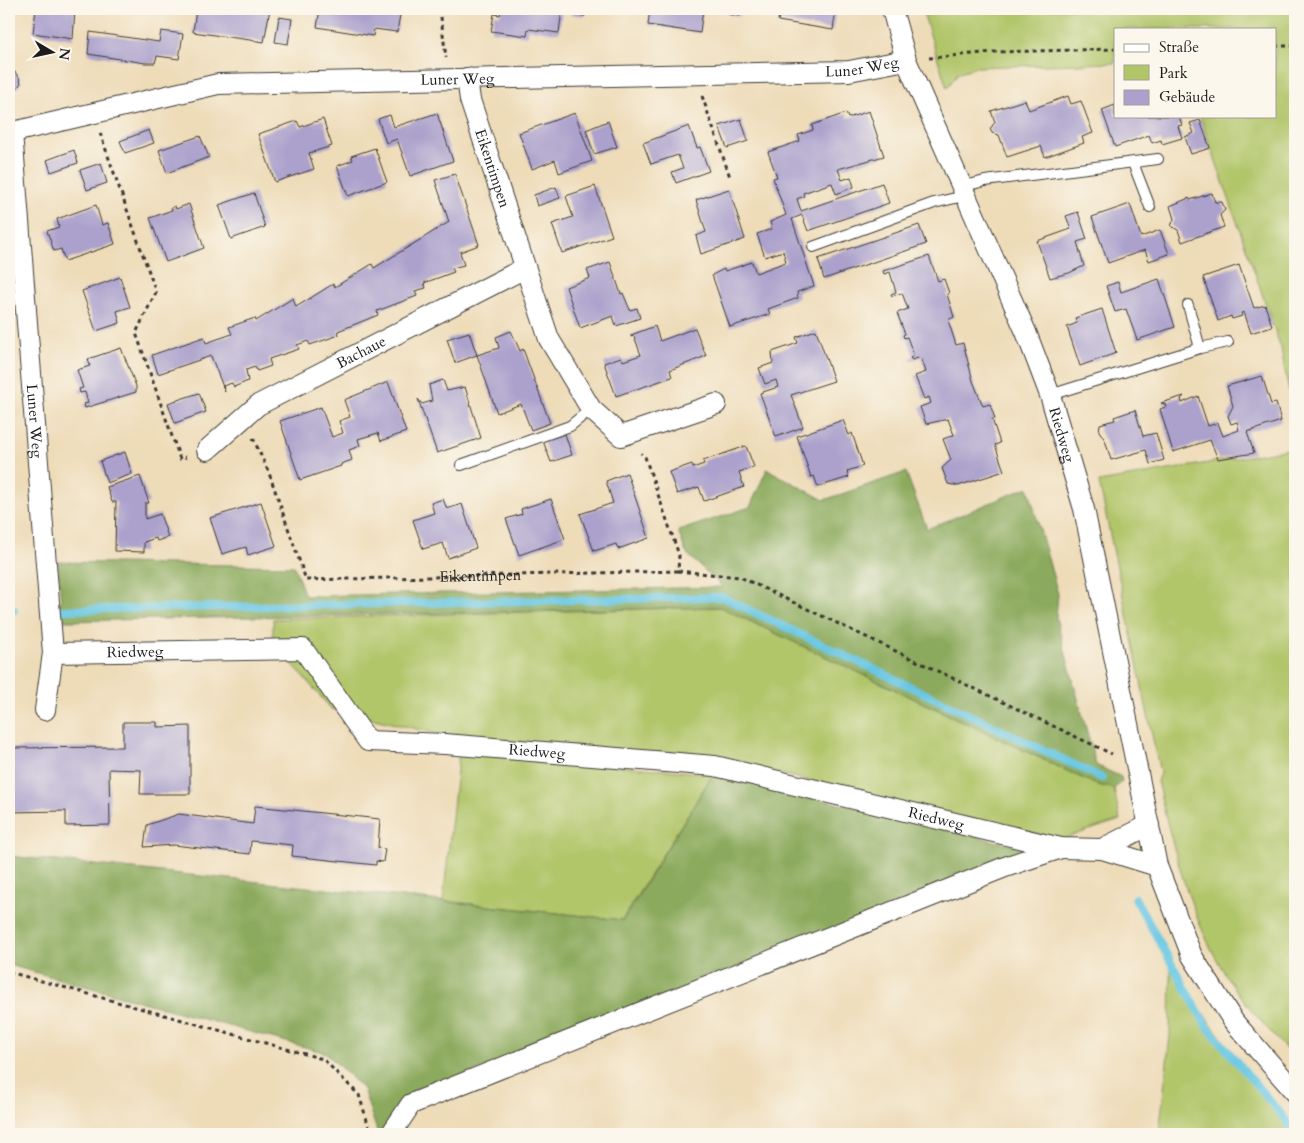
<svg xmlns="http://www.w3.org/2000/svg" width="1304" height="1143" font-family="Cardo,serif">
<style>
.green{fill:#b1c569;stroke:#667042}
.forest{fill:#8caa5d;stroke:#54633c}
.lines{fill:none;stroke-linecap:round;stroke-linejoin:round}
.stream{stroke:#65c6e3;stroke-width:8}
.building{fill:#aba1cc}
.service-casing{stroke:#3c3934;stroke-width:12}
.minor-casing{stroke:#3c3934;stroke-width:22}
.path{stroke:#3c3934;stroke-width:3;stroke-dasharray:4 4;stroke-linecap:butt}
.service{stroke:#fff;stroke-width:10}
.minor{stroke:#fff;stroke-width:20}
.labels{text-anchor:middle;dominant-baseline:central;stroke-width:4;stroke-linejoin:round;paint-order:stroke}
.street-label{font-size:15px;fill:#1c1c1c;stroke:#fbf7ec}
</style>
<rect width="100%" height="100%" fill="#fbf7ec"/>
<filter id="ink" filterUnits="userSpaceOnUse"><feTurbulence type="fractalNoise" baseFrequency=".02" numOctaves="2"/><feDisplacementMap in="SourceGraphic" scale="10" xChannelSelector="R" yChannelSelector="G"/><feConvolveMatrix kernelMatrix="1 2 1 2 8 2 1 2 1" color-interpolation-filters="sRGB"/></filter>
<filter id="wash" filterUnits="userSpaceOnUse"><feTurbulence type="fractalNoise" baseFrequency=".0096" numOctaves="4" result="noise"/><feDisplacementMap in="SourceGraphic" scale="20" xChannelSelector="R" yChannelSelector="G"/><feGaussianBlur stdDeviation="1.12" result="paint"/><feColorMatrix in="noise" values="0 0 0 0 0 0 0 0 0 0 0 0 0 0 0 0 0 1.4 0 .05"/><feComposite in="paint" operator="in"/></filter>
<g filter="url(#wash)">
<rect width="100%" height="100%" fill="#eedcb9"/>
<g class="green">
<path d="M922,9H1295V426L1281,348L1200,116H1275V29H1115V63L975,67L958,73L947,88Z"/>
<path d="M1295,448V1059C1272,1033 1246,1007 1227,977C1190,918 1173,848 1157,781L1160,773L1099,482Z"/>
<path d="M720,607L1095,784L1114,789L1120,820L1059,840L717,759L443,735L331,709L273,641V619Z"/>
<path d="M459,752L713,774L622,920L443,901Z"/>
<path d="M1171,964C1206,1024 1251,1074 1295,1126V1134C1278,1134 1260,1136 1244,1134C1230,1132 1210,1125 1198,1134H1159L1170,1035Z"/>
</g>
<g class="forest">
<path d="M767,469L824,500L906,472L927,529L1028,487L1058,594L1056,618L1096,765L1121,777L1122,781L1114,789L1095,784L720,607L67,621L43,618L42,604L61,603L58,562L294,566L305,596L723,587L686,553L678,531L750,507Z"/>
<path d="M713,774L1032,850L406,1099L383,1134H378L363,1089L326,1053L9,965V856L623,920Z"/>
</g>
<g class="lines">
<g class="stream">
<path d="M9,609L14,610"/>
<path d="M62,610L722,597L1102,778"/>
<path d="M1135,898L1206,1025L1295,1131"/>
</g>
</g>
<g id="blocks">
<g class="building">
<path d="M36,9H75L73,39L33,33Z"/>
<path d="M196,9H270L264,42L193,32Z"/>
<path d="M320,9H401L397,32L374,29L373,36L317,27Z"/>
<path d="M501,9H562L559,33L528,29L527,36L491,31L494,14L500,15Z"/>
<path d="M572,9H586L585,16L571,14Z"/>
<path d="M650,9H703L700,33L648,25Z"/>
<path d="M717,9H741L740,16L728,14V11Z"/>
<path d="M780,9H836L833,30L778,21Z"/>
<path d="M279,17L292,19L288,44L275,42Z"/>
<path d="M161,31L183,34L179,59L157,56L155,63H145L88,54L90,32L159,42Z"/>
<path d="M14,71L19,77L21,83L17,88L11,90L9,88V72Z"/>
<path d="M1068,96L1071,104L1081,101L1093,133L1082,137L1084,143L1045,157L1041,146L1007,157L999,135L992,133L990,129L995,122L991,111L1025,100L1029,110Z"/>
<path d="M1115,105V116H1179L1182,125L1178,126L1182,138L1162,144L1161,140L1152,143L1149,135L1115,147L1102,110Z"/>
<path d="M869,111L884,156L838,169L842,180L851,177L854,187L836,194L832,183L803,193L804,196L797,199L801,211L882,183L889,203L808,231L802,215L792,219L814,286L797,292L798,298L768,309L770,314L730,327L712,275L724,269L725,271L752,262L756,273L786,262L783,251L765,257L757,234L772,229L770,222L786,215L773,178L777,177L768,152L800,141L798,135L813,130L812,125L846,113L848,118Z"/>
<path d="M437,113L453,161L410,176L397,139L386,143L378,119L390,115L394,127Z"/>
<path d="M575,113L592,161L559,173L555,160L532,169L519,133Z"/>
<path d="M323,119L332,146L309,153L314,169L275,182L258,134L297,121L300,127Z"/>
<path d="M741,119L748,141L727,148L719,126Z"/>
<path d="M1200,120L1210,148L1191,154L1185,137L1194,133L1190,123Z"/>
<path d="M608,121L617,147L594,154L586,130Z"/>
<path d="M689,126L697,148L700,147L709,171L676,183L672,172L683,168L678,155L651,164L643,143Z"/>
<path d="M149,130L154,143L125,153L120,141Z"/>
<path d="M200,136L209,157L167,173L159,150Z"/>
<path d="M375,148L387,182L348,196L337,166L353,160L351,156Z"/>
<path d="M74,150L78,163L51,172L47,160Z"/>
<path d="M101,163L107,183L87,190L80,170Z"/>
<path d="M455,174L479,245L460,252L464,265L452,268L454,272L424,283L426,288L415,291L417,296L377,311L378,315L338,331L339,335L310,345L308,341L297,345L299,349L269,359L271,366L257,371L255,367L246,370L248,381L234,387L232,383L223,386L225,392L211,356L158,374L152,355L204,337L206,343L232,334L229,327L255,318L256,321L293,298L296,307L333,284L335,287L372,264L374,268L449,222L435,180Z"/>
<path d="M595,186L612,236L562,253L552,224L573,217L566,196Z"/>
<path d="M556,187L560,198L537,206L534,195Z"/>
<path d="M729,189L745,239L701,254L696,236L706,232L696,200Z"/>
<path d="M254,193L265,227L231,239L219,205Z"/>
<path d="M1212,193L1215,202H1222L1225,210L1220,215L1224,227L1182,242L1178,230L1171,226L1174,219L1170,206L1189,198L1190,200Z"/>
<path d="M189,204L204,248L166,262L150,218L172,210L171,208L175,206L176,209Z"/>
<path d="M1130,204L1141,237L1160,230L1169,254L1149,261L1145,250L1108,263L1092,217Z"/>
<path d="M96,205L102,225L108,223L115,244L65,261L61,249L54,251L47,231L59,227L57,219Z"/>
<path d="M1078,212L1087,239L1077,242L1084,266L1069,273L1050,278L1037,241L1071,229L1066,216Z"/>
<path d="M919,225L926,244L824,279L818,259Z"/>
<path d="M929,256L938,281L944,279L949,293L947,294L954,317L948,320L956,345L963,343L973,381L983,406L990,404L995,419H992L1000,443L995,445L1004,471L958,486L948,484L942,468L951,460L943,439L954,435L948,419L926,424L920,407L931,403L929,397L924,399L915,376L926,372L921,357L912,360L910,358L914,356L907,337L904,338L903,335L905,334L897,313L908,309L902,293L892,296L891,294L896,292L890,272L884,274L883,271Z"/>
<path d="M610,262L621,294L623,293L630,310L637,308L640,318L616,326L613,316L580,328L566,287L590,278L587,270Z"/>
<path d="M1239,265L1254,308L1265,305L1272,326L1251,333L1244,312L1241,313L1242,316L1232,319L1231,316L1218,321L1203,277Z"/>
<path d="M120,277L130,307L117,311L120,323L96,331L82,291Z"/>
<path d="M1159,279L1175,327L1137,340L1126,309L1115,312L1106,286L1118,282L1121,292Z"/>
<path d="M1102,309L1116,353L1080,366L1067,327L1077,323L1075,318Z"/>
<path d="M655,326L660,341L695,328L706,356L670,370L672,377L616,396L604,363L621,357L623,361L641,355L634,336L631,337V335Z"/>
<path d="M816,330L834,381L791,395L803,427L776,437L760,393L778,387L776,380L765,384L759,368L773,363L772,352L798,343L796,337Z"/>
<path d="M511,331L520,351L523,349L550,423L531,430L521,404L497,413L477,355L499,348L496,337Z"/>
<path d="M469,332L477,355L455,363L447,339Z"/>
<path d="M121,348L136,386V392L85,408L84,404L88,403L85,392L80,393L79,389L83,388L77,370L90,366L88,359Z"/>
<path d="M1262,376L1271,404L1276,403L1281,421L1247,432L1254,453L1218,459L1210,440L1173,452L1160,409L1166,407L1165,404L1161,403L1184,396L1181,399L1182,403L1198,396L1208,426L1218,423L1223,436L1239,430L1237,422L1231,424L1228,416L1233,406L1227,386Z"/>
<path d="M443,380L447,391L465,387L481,438L437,453L418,399L422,404L432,401L429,385Z"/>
<path d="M388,382L406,432L381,441L378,433L358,439L360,446L349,450L352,460L341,464V466L300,480L280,421L321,407L332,437L343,433L339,421L350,417L344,400Z"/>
<path d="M199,393L206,412L175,423L168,403Z"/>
<path d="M1135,410L1143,436L1156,433L1164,460L1150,464L1146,450L1111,460L1105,440L1099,431L1100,424L1115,420L1114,417Z"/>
<path d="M843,420L849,435L852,433L863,466L847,471L849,477L818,487L814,476L811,477L797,436Z"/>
<path d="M565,434L572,455L551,462L543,441Z"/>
<path d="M746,446L754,467L739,472L744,487L704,501L699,487L677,494L669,472L692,464L693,468L704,464L703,461Z"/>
<path d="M125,452L132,474L107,483L100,461Z"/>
<path d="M627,473L649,538L618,549L616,544L594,551L580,514L613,503L606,481Z"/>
<path d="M140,476L149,503H145V519L160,514L168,537L157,541L156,538L144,542V552L115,551L116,502H112L107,487Z"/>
<path d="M443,499L447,509L462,504L476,548L448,558L443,543L423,549L413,520L434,513L431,503Z"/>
<path d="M551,499L565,539L519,555L506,519L522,514L521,509Z"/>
<path d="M261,502L276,546L248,555L246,547L222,554L210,518Z"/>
<path d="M123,722H157V727L190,726V794H140L141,770L109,769L110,825L66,826V811L9,812V748L123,747Z"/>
<path d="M255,806L380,819L378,848L385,849L383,862L376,861V865L292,856L293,845L251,841L250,854L174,845L144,847L147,825L179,814L253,824Z"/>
</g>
</g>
</g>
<g filter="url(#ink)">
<use href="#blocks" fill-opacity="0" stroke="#3c3934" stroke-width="1"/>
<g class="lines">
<defs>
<g id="service">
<path d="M1133,163L1150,207"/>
<path d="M960,187L985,181L1158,159"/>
<path d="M813,247L934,203L964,196"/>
<path d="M1188,305L1200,348"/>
<path d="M1050,395L1200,348L1228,342"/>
<path d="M461,465L570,426L591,409"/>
</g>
<g id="minor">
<path id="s2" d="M892,9L906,60L1026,332L1050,395L1084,509L1157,866L1192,956L1234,1022L1295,1092"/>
<path id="s3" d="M467,78L470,100L549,339L591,409L621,436L716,404"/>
<path id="s4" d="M12,132L53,653L45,710"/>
<path id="s5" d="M9,133L218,84L849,71L906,60"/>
<path id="s6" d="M207,450L258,405L525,268"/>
<path id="s7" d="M53,653L303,649L368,741L445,744L715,766L1061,848L1102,849L1157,866"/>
<path d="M1102,849L1149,825"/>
<path d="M391,1134L411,1104L1005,867L1061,848"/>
</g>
</defs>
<use href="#service" class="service-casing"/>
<use href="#minor" class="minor-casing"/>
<g class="path">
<path d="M440,9L446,58"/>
<path d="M1275,46H1295"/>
<path d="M929,58L994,52L1115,49"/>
<path d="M702,96L730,177"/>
<path d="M100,133L156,292L136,333L180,459L186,457"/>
<path id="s1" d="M253,438L269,473L306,580L678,571L679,555L645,457L641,453"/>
<path d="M678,571L740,577L1112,754"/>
<path d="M9,972L323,1059L359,1095L369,1127"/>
</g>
<use href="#service" class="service"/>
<use href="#minor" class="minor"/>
</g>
</g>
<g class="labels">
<g class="street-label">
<text stroke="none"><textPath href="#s5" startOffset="859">Luner Weg</textPath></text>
<text stroke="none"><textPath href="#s5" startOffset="454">Luner Weg</textPath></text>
<text stroke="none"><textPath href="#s3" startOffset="94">Eikentimpen</textPath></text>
<text stroke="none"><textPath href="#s6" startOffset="184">Bachaue</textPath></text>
<text stroke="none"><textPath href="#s4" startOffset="290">Luner Weg</textPath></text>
<text stroke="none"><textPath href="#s2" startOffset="459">Riedweg</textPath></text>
<text stroke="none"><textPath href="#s1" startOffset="326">Eikentimpen</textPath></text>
<text stroke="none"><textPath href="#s7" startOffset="82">Riedweg</textPath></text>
<text stroke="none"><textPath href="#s7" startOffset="532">Riedweg</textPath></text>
<text stroke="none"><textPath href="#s7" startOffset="938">Riedweg</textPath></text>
</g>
</g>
<rect width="1304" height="1143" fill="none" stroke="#fbf7ec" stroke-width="30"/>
<rect x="1114" y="28" width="162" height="90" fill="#fbf7ec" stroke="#a29f99"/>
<rect x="1124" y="44" width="25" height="8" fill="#ffffff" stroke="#a29f99"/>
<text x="1159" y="52" font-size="15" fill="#1c1c1c">Straße</text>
<rect x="1124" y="65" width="25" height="15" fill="#b1c569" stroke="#a29f99"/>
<text x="1159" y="78" font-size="15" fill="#1c1c1c">Park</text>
<rect x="1124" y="90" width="25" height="15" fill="#aba1cc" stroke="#a29f99"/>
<text x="1159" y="102" font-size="15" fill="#1c1c1c">Gebäude</text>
<g transform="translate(52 52) rotate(99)" stroke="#fbf7ec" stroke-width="4" paint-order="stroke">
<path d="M0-4L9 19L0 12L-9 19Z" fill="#1c1c1c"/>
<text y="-8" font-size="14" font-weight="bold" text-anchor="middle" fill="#1c1c1c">N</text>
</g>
</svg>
